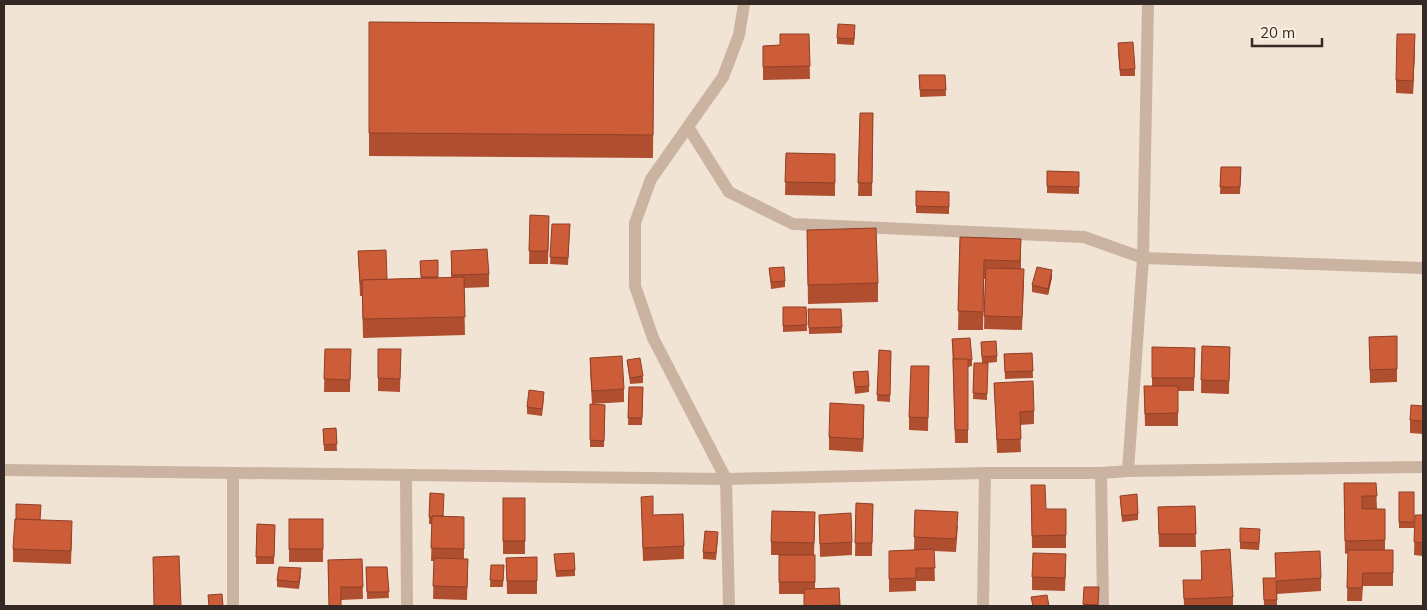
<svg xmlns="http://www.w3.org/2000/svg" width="1427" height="610" font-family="Mulish,sans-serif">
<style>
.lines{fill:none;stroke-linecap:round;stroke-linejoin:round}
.minor{stroke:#cab4a1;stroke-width:12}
.wall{fill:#b04f30}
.shaded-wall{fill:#904027}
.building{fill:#cd5c38;stroke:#904027}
</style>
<rect width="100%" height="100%" fill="#f2e4d5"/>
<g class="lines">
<g class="minor">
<path d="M688,127L729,192L793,224L1084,237L1143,258L1423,268"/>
<path d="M4,470L726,479L985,473H1101L1128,471L1423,467"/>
<path d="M1128,471L1143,258L1148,4"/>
<path d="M233,473V606"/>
<path d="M1101,473L1103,606"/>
<path d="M406,476L407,606"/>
<path d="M729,606L726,479L653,338L635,286V223L651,179L723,77L739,35L744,4"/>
<path d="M983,606L985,473"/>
</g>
</g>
<g class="wall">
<path d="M369,22L654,24L653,158L369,156Z"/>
<path d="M855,31L854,45L837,44V38Z"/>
<path d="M809,34L810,79L763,80V46L780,45Z"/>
<path d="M1415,47L1413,94L1396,93V80Z"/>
<path d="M1118,49L1135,69V76H1120Z"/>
<path d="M919,75H945L946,96L920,97Z"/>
<path d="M860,113H873L872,196H858Z"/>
<path d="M786,153L835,154V196L785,195Z"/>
<path d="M1221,167H1241L1240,194H1220Z"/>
<path d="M1047,171L1079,172V194L1047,193Z"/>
<path d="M916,191L949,192V214L916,213Z"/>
<path d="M530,215L549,216L548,264H529Z"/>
<path d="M552,224H570L568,265L550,264Z"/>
<path d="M807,230L878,283V302L808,304Z"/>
<path d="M960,237L1021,239V269L1024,282L1022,330L984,329L985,279H984L983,330H958Z"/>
<path d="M358,251L387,279L421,278L420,261L438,260V278H451V251L489,274V287L464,288L465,335L363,338L362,296H360Z"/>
<path d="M769,268L785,281V287L771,289Z"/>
<path d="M1052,277L1048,295L1032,292V285Z"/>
<path d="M783,307H806L807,331L783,332Z"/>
<path d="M808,309H841L842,333L809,334Z"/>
<path d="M1397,336V382L1370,383L1369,337Z"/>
<path d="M952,339L972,360V366L968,367V443H955Z"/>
<path d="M981,342L997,356V362L987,363V400L973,399L974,363H982Z"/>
<path d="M1202,346L1230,347L1229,394L1201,393Z"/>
<path d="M1152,347L1195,348L1194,391H1178V426H1145L1144,386H1152Z"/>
<path d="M325,349H351L350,392H324Z"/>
<path d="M378,349H401L400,392L378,391Z"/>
<path d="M879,350L891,351L890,402L877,401Z"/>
<path d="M1032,353L1033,378L1005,379L1004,354Z"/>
<path d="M590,358L624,389V402L592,404L590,371Z"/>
<path d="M627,360L643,376V383L630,384Z"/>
<path d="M853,372L869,386V392L855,394Z"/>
<path d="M929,379L928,431L909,430V417Z"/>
<path d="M994,383L1034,411V424L1020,425L1021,452L997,453Z"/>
<path d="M629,387H643L642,425H628Z"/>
<path d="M544,399L542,416L527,414V407Z"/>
<path d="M590,404L605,405L604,447H590Z"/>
<path d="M1423,406V434L1410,433V420Z"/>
<path d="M864,418L863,452L829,450V437Z"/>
<path d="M336,428L337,451H324L323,429Z"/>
<path d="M1344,483H1376L1377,509H1385V550H1393V586H1363L1362,601H1347L1348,553L1345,554Z"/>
<path d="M1031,485L1046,509H1066V548H1032Z"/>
<rect x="1399" y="492" width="15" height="36"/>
<path d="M430,493L444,516L464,517V559L468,572L467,600L433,599L434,561H431L432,524H429Z"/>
<path d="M1120,496L1138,514V520L1122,522Z"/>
<path d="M641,497L653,515L684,546V559L643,561Z"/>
<rect x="503" y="498" width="22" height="56"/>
<path d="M856,503L873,504L872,556H855Z"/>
<path d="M1195,506L1196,547H1159L1158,507Z"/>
<path d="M915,510L958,525L956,552L934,551L935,581H916V591L889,592V551L914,550Z"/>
<path d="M819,515L852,542V555L820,557Z"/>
<path d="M1415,515H1423V556L1414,555Z"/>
<rect x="289" y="519" width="34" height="43"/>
<path d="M40,520L72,534L71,564L13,562V549Z"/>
<path d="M257,524L275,525L274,564H256Z"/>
<path d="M815,525L814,555H815V589L839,588L840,606H804V594H779V555H787H771V542Z"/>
<path d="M1240,528L1260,536L1259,550L1240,549Z"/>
<path d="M718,538L716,560L703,559V552Z"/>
<path d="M1201,551L1233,597V606H1184L1183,580H1201Z"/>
<path d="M1275,553L1321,578V591L1277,594V606H1264L1263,578H1276Z"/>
<path d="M554,554L575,570V576L556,577Z"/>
<path d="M537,557V594H507L506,558Z"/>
<path d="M362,559L363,599L341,600V606H329L328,560Z"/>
<path d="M491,565H504L503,587H490Z"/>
<path d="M366,567H387L389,598L367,599Z"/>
<path d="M1066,567L1065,591L1032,590V577Z"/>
<path d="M301,575L299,589L277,587V580Z"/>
<path d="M1099,587L1098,606H1083V604Z"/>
</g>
<g class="shaded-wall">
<path d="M1415,34V47L1413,94V81Z"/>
<path d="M1052,270V277L1048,295V289Z"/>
<path d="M864,405V418L863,452V439Z"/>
</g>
<g class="building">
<path d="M369,22L654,24L653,135L369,133Z"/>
<path d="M838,24L855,25L854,39L837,38Z"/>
<path d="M780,34H809L810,66L763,67V46L780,45Z"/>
<path d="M1397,34H1415L1413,81L1396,80Z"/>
<path d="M1133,42L1135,69L1120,70L1118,43Z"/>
<path d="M919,75H945L946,90H920Z"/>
<path d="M860,113H873L872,183H858Z"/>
<path d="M786,153L835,154V183L785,182Z"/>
<path d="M1221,167H1241L1240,187H1220Z"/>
<path d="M1047,171L1079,172V187L1047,186Z"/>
<path d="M916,191L949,192V207L916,206Z"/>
<path d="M530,215L549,216L548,251H529Z"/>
<path d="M552,224H570L568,258L550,257Z"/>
<path d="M876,228L878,283L808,285L807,230Z"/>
<path d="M960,237L1021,239L1020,261L984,260L983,312L958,311Z"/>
<path d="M487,249L489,274L452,275L451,251Z"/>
<path d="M386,250L387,279L362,280V283H360L358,251Z"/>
<path d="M438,260V277H421L420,261Z"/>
<path d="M784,267L785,281L771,282L769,268Z"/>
<path d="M1037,267L1052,270L1048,289L1032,285Z"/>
<path d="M986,268L1024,269L1022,317L984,316Z"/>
<path d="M464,277L465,317L363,319L362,280Z"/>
<path d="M783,307H806L807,325L783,326Z"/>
<path d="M808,309H841L842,327L809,328Z"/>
<path d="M1397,336V369L1370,370L1369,337Z"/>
<path d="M970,338L972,360L954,359L952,339Z"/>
<path d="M996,341L997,356L982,357L981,342Z"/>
<path d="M1202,346L1230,347L1229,381L1201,380Z"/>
<path d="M1152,347L1195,348L1194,378H1152Z"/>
<path d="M325,349H351L350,380L324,379Z"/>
<path d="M378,349H401L400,379L378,378Z"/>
<path d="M879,350L891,351L890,395H877Z"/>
<path d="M1032,353L1033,371L1005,372L1004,354Z"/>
<path d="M622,356L624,389L592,391L590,358Z"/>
<path d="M640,358L643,376L630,378L627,360Z"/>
<path d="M953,359H968V430H955Z"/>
<path d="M974,363H988L987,394L973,393Z"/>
<path d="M911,366H929L928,418L909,417Z"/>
<path d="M868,371L869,386L855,387L853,372Z"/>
<path d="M1033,381L1034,411L1020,412L1021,439L997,440L994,383Z"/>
<path d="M1144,386H1178V413L1145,414Z"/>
<path d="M629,387H643L642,418H628Z"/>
<path d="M529,390L544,392L542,409L527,407Z"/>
<path d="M830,403L864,405L863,439L829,437Z"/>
<path d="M590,404L605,405L604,441L590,440Z"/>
<path d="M1411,405L1423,406V421L1410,420Z"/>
<path d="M336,428L337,444L324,445L323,429Z"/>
<path d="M1344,483H1376L1377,496H1362V509H1385V540L1345,541Z"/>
<path d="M1031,485H1045L1046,509H1066V535L1032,536Z"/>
<rect x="1399" y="492" width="15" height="30"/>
<path d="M430,493L444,494L443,516H432V518L429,517Z"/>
<path d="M1137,494L1138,514L1122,516L1120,496Z"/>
<path d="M653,496V515L683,514L684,546L643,548L641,497Z"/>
<rect x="503" y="498" width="22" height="43"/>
<path d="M856,503L873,504L872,543H855Z"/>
<path d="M16,504L41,505L40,520L16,519Z"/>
<path d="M1195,506L1196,534H1159L1158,507Z"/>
<path d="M915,510L958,512L956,539L914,537Z"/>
<path d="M772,511L815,512L814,543L771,542Z"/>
<path d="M851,513L852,542L820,544L819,515Z"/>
<path d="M1415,515H1423V543L1414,542Z"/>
<path d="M432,516L464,517V549L431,548Z"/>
<path d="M15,519L72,521L71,551L13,549Z"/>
<rect x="289" y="519" width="34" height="30"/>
<path d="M257,524L275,525L274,557H256Z"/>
<path d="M1240,528L1260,529L1259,543L1240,542Z"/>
<path d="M705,531L718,532L716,553L703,552Z"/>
<path d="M934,549L935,568H916V578L889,579V551Z"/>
<path d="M1230,549L1233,597L1184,599L1183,580H1202L1201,551Z"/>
<path d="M1348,550H1393V573H1363L1362,588H1347Z"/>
<path d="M1320,551L1321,578L1276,581L1277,600H1264L1263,578H1276L1275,553Z"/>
<path d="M574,553L575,570L556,571L554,554Z"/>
<path d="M1033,553L1066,554L1065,578L1032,577Z"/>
<rect x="779" y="555" width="36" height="27"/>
<path d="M179,556L181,606H154L153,557Z"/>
<path d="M537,557V581H507L506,558Z"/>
<path d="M434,558L468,559L467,587L433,586Z"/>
<path d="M362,559L363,587H341V606H329L328,560Z"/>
<path d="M491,565H504L503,581L490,580Z"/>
<path d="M279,567L301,568L299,582L277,580Z"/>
<path d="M366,567H387L389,592H367Z"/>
<path d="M1084,587H1099L1098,605L1083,604Z"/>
<path d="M839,588L840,605L804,606V589Z"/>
<path d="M222,594L223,606H209L208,595Z"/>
<path d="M1047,595L1049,606H1033L1031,597Z"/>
</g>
<rect width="1427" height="610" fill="none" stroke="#342924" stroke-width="10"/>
<path d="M1252 38v8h70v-8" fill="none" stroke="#342924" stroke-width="2.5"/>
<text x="1260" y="38" font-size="15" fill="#342924" stroke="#faefe1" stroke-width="4" paint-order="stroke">20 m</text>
</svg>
